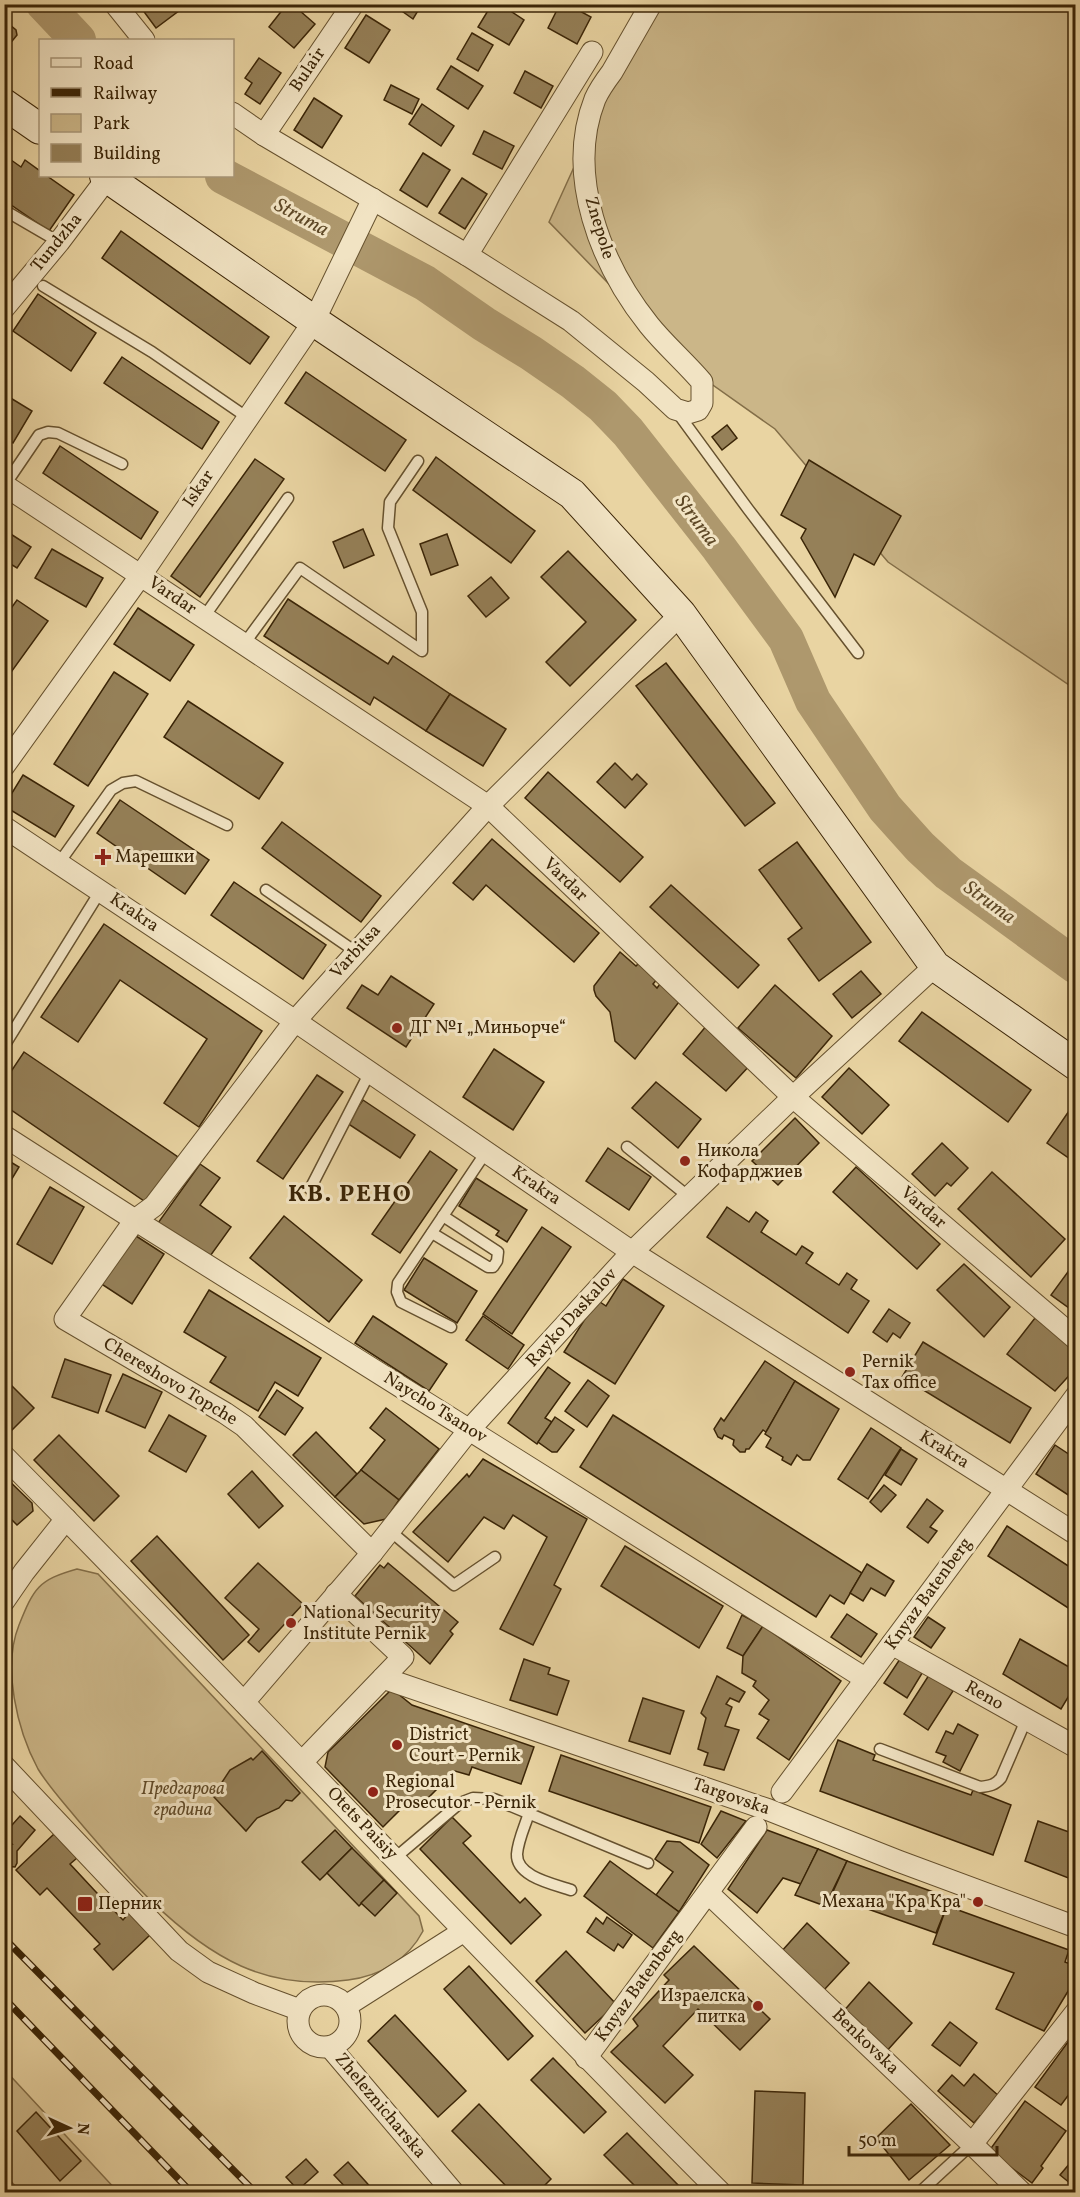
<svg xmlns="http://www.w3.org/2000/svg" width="1080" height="2197" font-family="Vollkorn,serif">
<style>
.green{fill:#cbb688;stroke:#836e48;stroke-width:1.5}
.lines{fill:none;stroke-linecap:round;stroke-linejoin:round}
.river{stroke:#ae986d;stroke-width:36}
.building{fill:#958058;stroke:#3b2507;stroke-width:1.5}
.lane-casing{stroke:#66512e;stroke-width:13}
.street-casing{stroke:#66512e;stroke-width:23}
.secondary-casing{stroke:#3b2507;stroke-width:32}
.lane{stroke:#f1e3c3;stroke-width:10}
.street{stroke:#f1e3c3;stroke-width:21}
.secondary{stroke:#f1e3c3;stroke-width:30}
.rail-casing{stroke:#3b2507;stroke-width:7}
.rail{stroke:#f1e3c3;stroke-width:4.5;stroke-dasharray:14;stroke-linecap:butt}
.poi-dot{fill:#8f2418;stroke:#f1e3c3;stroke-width:2}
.labels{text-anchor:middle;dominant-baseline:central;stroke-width:6;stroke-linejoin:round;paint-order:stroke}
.street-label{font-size:18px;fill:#3b2507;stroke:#f1e3c3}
.poi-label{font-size:18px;fill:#3b2507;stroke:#f1e3c3;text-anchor:start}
.park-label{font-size:18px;font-style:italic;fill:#5f4927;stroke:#f1e3c3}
.water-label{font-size:20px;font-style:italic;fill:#5e4826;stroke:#f1e3c3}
.district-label{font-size:24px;font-weight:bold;letter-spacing:1.5px;fill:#3b2507;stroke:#f1e3c3}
</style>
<rect width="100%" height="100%" fill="#e9d4a2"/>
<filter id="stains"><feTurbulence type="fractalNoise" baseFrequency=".00333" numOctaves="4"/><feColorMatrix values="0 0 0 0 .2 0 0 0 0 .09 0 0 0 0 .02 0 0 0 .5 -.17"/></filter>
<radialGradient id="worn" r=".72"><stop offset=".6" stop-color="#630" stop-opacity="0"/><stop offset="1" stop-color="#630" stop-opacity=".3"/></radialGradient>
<g class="green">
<path d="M661,5H1075V689L888,562L775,429L693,371L549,222L605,99Z"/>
<path d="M77,1569L98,1574L419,1916L423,1931C408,1960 380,1976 348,1980C311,1985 275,1981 241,1966C177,1937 122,1872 77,1819C64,1803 49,1787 38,1769C17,1730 2,1667 19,1625C34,1588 38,1580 77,1569Z"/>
<path d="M4,2069L118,2192H21L5,2175Z"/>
</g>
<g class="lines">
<g class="river">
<path d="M44,4L78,40"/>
<path d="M223,176L425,283L484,324L531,353L573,382L603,406L628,432L719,548L786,639L813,701L885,808L920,847L948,873L1076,966"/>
</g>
</g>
<g class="building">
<path d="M176,4L180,10L156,28L139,5Z"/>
<path d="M287,4H292L315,24L294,48L269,27Z"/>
<path d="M392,4H422L413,19Z"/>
<path d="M492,4H500L524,20L509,45L478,27Z"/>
<path d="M560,4H567L591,17L577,44L548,28Z"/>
<path d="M366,15L390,30L369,63L345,48Z"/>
<path d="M4,20L16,30L17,35L4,51Z"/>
<path d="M472,33L493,45L478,71L457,59Z"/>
<path d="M259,58L281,73L260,104L245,94L252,83L245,78Z"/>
<path d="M451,66L483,86L468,109L437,89Z"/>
<path d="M525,71L553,86L541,108L514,93Z"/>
<path d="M391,85L419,99L412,114L384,100Z"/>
<path d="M314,98L342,116L322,148L294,130Z"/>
<path d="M422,104L454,126L441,146L409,124Z"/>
<path d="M484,131L514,146L502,169L473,154Z"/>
<path d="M423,153L450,170L427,207L400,190Z"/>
<path d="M4,155L21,167L25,160L40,171V176H47L74,195L49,231L4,200Z"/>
<path d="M462,178L487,194L465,229L439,213Z"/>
<path d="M121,231L269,337L250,364L102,258Z"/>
<path d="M38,294L96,333L71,371L13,331Z"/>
<path d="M122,357L219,422L202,449L104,383Z"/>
<path d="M306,372L406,440L385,471L285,403Z"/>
<path d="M4,394L32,411L13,443L4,438Z"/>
<path d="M727,425L737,438L722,450L712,437Z"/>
<path d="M60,446L158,512L141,539L43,473Z"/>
<path d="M436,457L535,531L511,563L413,490Z"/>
<path d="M255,459L284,479L200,597L171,576Z"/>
<path d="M809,460L901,516L874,565L854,554L835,597L801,538L806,529L781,515Z"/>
<path d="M363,529L374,555L344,568L333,542Z"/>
<path d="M6,531L31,547L17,568L4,560Z"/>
<path d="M447,534L458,565L431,575L420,544Z"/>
<path d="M52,549L103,578L86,607L35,578Z"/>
<path d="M568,551L636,620L570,686L546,662L586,622L541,577Z"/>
<path d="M491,577L509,598L486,617L468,596Z"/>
<path d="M288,599L388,664L393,656L450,694L426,731L374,697L370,705L264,636Z"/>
<path d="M17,600L48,621L4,682V618Z"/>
<path d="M138,608L194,645L170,681L114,644Z"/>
<path d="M666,663L775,803L745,826L636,686Z"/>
<path d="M114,672L148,694L88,786L54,764Z"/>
<path d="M450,694L506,729L483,766L426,731Z"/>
<path d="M188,701L283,763L259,799L164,737Z"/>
<path d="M615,763L632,780L637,774L647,784L625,808L597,782Z"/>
<path d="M548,772L643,857L620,882L525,798Z"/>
<path d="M23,775L74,806L55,837L4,806Z"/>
<path d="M120,800L209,860L185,894L97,833Z"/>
<path d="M282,822L381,896L361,922L262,848Z"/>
<path d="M492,839L599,933L574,962L486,885L473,900L453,883Z"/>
<path d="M797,842L871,942L819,981L788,939L802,928L759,870Z"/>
<path d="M234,882L326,945L303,979L211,915Z"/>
<path d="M671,885L759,965L738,988L650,907Z"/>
<path d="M104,924L262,1031L199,1127L164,1103L207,1039L120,980L78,1042L41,1017Z"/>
<path d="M620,952L636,966L641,961L659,977L653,984L657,988L663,980L682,998L635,1059L615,1041L610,1012L596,996L594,990V986Z"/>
<path d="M861,971L881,994L852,1018L833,994Z"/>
<path d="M391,976L434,1004L406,1047L347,1008L362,985L378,995Z"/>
<path d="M775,985L832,1036L796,1078L738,1028Z"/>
<path d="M922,1012L1031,1090L1008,1122L899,1041Z"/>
<path d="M707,1025L751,1064L726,1091L683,1054Z"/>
<path d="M494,1049L544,1082L513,1130L463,1097Z"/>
<path d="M24,1052L178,1157L147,1203L4,1105V1082Z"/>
<path d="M849,1068L889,1105L862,1134L822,1097Z"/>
<path d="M317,1075L343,1092L283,1179L257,1161Z"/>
<path d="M656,1082L701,1119L678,1148L632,1108Z"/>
<path d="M363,1100L415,1135L400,1158L347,1123Z"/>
<path d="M1071,1108L1076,1111V1163L1047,1143Z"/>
<path d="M795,1118L819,1143L778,1185L752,1161Z"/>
<path d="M942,1143L968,1168L951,1186L947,1183L935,1196L912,1174Z"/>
<path d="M608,1148L651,1177L629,1210L586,1181Z"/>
<path d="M430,1151L457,1170L400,1253L372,1234Z"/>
<path d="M4,1158L19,1167L4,1192Z"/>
<path d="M200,1164L220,1178L200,1205L231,1227L208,1259L158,1223Z"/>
<path d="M856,1167L940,1244L917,1269L833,1192Z"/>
<path d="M992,1172L1065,1239L1031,1277L958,1209Z"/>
<path d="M476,1178L527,1210L507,1242L496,1235L499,1231L459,1206Z"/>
<path d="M50,1187L84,1207L52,1264L17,1244Z"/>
<path d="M727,1207L749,1222L756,1212L768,1221L761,1232L796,1255L802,1246L813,1253L806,1263L839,1285L847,1273L857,1280L851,1289L869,1301L848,1333L707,1237Z"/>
<path d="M284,1216L362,1280L329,1322L250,1258Z"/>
<path d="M542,1227L571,1247L512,1334L483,1314Z"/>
<path d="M133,1234L164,1254L132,1304L100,1283Z"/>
<path d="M424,1258L477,1291L457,1323L404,1290Z"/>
<path d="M964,1264L1010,1307L984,1337L937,1290Z"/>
<path d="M1073,1265L1076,1266V1313L1051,1295Z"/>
<path d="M623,1279L664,1306L615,1384L564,1352L597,1300L606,1306Z"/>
<path d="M209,1290L321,1358L298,1396L275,1382L258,1411L210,1382L226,1357L184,1332Z"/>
<path d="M889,1309L910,1323L900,1338L893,1333L887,1342L873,1332Z"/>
<path d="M373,1316L447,1364L429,1391L355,1343Z"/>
<path d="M483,1316L524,1345L508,1369L466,1340Z"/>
<path d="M1035,1318L1076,1350V1368L1055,1391L1007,1354Z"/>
<path d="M923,1342L1031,1408L1010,1443L902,1377Z"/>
<path d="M65,1359L111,1375L98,1413L52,1397Z"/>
<path d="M765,1361L795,1381L766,1432L763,1430L749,1449H746L745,1452H740L733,1445L734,1440L724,1435L722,1439L718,1437L714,1429L721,1418L724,1421Z"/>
<path d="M548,1367L570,1383L545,1418L552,1422L537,1444L508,1423Z"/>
<path d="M123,1374L162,1392L145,1428L106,1411Z"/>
<path d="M4,1378L34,1408L10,1432L4,1427Z"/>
<path d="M588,1380L609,1396L587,1427L565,1411Z"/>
<path d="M795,1381L839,1409L810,1460H803L797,1455L791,1465L782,1460L783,1457L766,1447L771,1438L765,1434Z"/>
<path d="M277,1390L303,1408L285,1435L259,1417Z"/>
<path d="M386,1408L439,1449L399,1500L361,1470L385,1440L370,1428Z"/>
<path d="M169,1415L206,1436L186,1472L149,1451Z"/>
<path d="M613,1415L862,1573L844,1604L830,1595L816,1617L580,1467Z"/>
<path d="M555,1417L574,1430L557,1452H552L538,1442Z"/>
<path d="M871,1428L901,1448L868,1499L838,1479Z"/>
<path d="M316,1432L357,1474L335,1497L293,1455Z"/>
<path d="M59,1435L119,1496L94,1521L34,1460Z"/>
<path d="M1055,1445L1076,1459V1500L1036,1474Z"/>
<path d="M901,1449L917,1459L901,1485L885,1475Z"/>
<path d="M483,1459L587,1519L554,1585L561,1589L533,1645L500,1629L547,1537L513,1515L504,1529L484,1517L448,1562L413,1532L467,1474L469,1477Z"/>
<path d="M361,1470L399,1500L386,1519L364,1524L335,1497Z"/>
<path d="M252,1471L283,1506L259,1528L228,1494Z"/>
<path d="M4,1476L32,1503L33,1511L17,1525L4,1512Z"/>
<path d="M884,1485L896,1495L881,1512L870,1502Z"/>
<path d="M927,1499L943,1511L930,1527L937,1531L928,1543L907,1527Z"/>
<path d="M1007,1526L1076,1571V1613L988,1556Z"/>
<path d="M157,1536L249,1635L223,1660L131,1561Z"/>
<path d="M625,1546L723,1606L699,1648L601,1586Z"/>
<path d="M258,1563L303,1604L259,1652L248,1642L259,1629L225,1598Z"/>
<path d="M388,1563L458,1622L450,1631L453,1634L430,1664L355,1596L380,1565L384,1568Z"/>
<path d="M867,1564L894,1581L885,1596L871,1588L863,1601L850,1593Z"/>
<path d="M847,1614L877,1634L861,1657L831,1637Z"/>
<path d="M742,1615L763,1626L743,1656L727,1648Z"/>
<path d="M928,1617L945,1628L931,1648L914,1637Z"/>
<path d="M763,1626L841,1681L789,1760L757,1738L769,1720L759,1714L769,1700L753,1686L756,1681L742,1673L743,1656Z"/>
<path d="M1020,1639L1076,1671V1684L1061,1709L1003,1674Z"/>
<path d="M902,1656L924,1670L907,1698L884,1683Z"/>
<path d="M524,1659L550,1668L548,1674L569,1681L557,1715L510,1700Z"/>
<path d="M929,1675L953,1691L928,1730L904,1714Z"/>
<path d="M717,1676L745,1692L739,1702L730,1698L726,1704L732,1707L725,1726L739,1730L724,1770L704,1765L708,1753L698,1749L706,1718L701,1713Z"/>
<path d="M392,1689L412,1705L534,1747L521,1784L472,1767L469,1775L455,1771L417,1809L410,1800L383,1827L325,1767L328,1752Z"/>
<path d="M643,1698L684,1711L670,1754L629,1741Z"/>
<path d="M958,1724L978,1735L960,1771L943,1762L946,1756L936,1752L946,1731L953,1734Z"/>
<path d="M838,1740L875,1755L873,1760L971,1795L973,1790L1011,1805L993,1855L820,1791Z"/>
<path d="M262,1751L300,1793L292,1801L286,1800L279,1808L257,1818L246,1831L213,1796L230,1770L251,1758L253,1760Z"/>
<path d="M561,1755L711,1807L699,1843L549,1791Z"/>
<path d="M721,1811L746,1821L717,1858L701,1844Z"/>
<path d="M20,1816L35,1830L17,1851V1863L15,1867L4,1866V1843L12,1844L4,1834Z"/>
<path d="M452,1817L471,1836L463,1843L520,1903L525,1898L541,1915L511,1944L420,1849Z"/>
<path d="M1038,1821L1069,1832L1071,1826L1076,1828V1881L1025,1861Z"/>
<path d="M335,1830L352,1848L320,1880L302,1862Z"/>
<path d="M767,1830L818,1849L801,1884L783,1878L757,1913L728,1889Z"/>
<path d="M54,1834L77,1858L70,1864L96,1892L123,1920L129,1913L150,1935L113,1970L94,1949L100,1944L47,1888L40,1895L16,1870Z"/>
<path d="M667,1841L680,1842L709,1865L679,1912L656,1895L673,1872L655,1859Z"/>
<path d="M352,1848L384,1880L359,1906L327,1873Z"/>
<path d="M818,1849L847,1861L825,1906L795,1895Z"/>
<path d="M610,1861L679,1912L653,1948L584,1896Z"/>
<path d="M847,1861L950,1898L936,1933L831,1896Z"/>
<path d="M384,1880L397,1893L375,1916L361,1903Z"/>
<path d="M947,1906L1069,1950L1065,1962L1076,1966V1978L1044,2031L996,2009L1014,1973L933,1944Z"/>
<path d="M607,1917L632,1935L623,1948L618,1944L614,1951L587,1932L596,1918L603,1924Z"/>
<path d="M807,1923L849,1963L824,1990L781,1952Z"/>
<path d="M694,1946L770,2019L740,2050L698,2009L663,2046L693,2075L665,2103L611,2052L638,2026L633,2019L669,1980L664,1975Z"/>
<path d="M566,1951L616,2004L585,2033L536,1981Z"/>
<path d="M469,1966L533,2036L508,2060L444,1989Z"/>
<path d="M869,1982L912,2023L885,2053L842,2013Z"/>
<path d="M395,2015L466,2091L438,2117L368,2041Z"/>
<path d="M950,2022L977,2043L960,2066L932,2045Z"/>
<path d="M1076,2031V2085L1061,2105L1035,2087Z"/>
<path d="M553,2058L606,2112L584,2133L531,2080Z"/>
<path d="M974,2074L1000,2097L982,2117L980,2116L974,2123L938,2091L952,2075L964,2086Z"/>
<path d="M755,2091L805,2093L803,2185L752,2183Z"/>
<path d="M1025,2101L1066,2131L1041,2166L1043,2168L1032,2183L989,2151Z"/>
<path d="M479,2104L551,2179L538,2192H512L452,2131Z"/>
<path d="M911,2104L950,2145L909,2180L876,2138Z"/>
<path d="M36,2112L81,2161L60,2181L17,2131Z"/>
<path d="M627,2133L679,2186L672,2192H641L604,2155Z"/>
<path d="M1076,2156V2188L1060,2175Z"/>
<path d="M306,2159L318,2172L298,2190L286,2177Z"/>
<path d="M348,2162L375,2192H350L334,2175Z"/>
</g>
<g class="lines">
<defs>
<g id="lane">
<path d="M4,210L59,242"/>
<path d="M43,286L152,352L248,418"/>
<path d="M677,412L748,509L858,653"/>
<path d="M5,485L39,435L48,432L58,433L122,464"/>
<path d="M204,617L288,498"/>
<path d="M244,644L300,568L422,651V612L388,528L390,502L418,461"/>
<path d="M59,863L111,790L123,783L136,781L227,825"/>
<path d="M266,890L356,952"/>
<path d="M4,1046L101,890"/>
<path d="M627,1147L689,1197"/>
<path d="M310,1189L370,1072"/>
<path d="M432,1233L488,1267H493L497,1261L498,1252L443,1216"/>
<path d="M451,1327L401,1302L397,1292L398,1283L486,1152"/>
<path d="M389,1530L454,1585L495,1557"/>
<path d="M880,1749L980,1787C990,1786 995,1785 1001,1778L1026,1720"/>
<path d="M529,1813C525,1826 518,1840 517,1854C516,1877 554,1884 571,1890"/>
<path d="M395,1858L460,1803L473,1798L494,1799L648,1863"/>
<path d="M698,2192L709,2181"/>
<path d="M920,2192L972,2144"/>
</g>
<g id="street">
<path d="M115,4L144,40"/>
<path d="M232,113L264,135L467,255L571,321L646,382L675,409L688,413L698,410L702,403V382C685,362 665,345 649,325C601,265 565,175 595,99C599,90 606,80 612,72C625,49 638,27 651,4"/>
<path d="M264,135L353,4"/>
<path d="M467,255L592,52"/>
<path d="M4,308L59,242L108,177"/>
<path d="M4,485L488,806L793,1097L1076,1339"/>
<path d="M4,766L141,575L314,321L373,199"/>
<path d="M4,827L295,1021L632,1252L1076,1534"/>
<path d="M4,1136L135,1220L866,1679"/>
<path d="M4,1456C245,1700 478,1950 720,2192"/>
<path d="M372,1553L244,1426L225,1413L65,1319L135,1220L154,1206L295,1021L488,806L681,614"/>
<path d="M4,1601L24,1572L66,1519"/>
<path d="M892,1644L1076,1747"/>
<path d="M383,1678L769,1810L898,1861L1076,1927"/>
<path d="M244,1702L372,1553L469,1430L632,1252L793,1097L935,966"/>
<path d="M302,1762L403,1657L336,1594"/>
<path d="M4,1766L179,1951L208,1972L254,1993L300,2010"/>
<path d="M782,1792L1076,1396"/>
<path d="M708,1893L972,2144L1021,2192"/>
<circle cx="324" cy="2021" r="26"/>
<path d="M346,2006L464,1931"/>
<path d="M330,2047L453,2192"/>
<path d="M586,2058L756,1827"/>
<path d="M972,2144L1076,2012"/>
</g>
<g id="secondary">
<path d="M4,104L40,129"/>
<path d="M105,176L314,321L572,494L681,614L935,966L1076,1065"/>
</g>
</defs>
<use href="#lane" class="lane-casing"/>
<use href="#street" class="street-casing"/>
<use href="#secondary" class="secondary-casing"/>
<use href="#lane" class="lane"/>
<use href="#street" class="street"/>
<use href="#secondary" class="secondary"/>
<defs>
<g id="rail">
<path d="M4,1938L255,2192"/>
<path d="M4,1998L191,2192"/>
</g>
</defs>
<use href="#rail" class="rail-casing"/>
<use href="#rail" class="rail"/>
</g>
<g class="poi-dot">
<path d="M100 848h6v6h6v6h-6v6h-6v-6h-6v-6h6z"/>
<circle cx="397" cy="1028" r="6"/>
<circle cx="685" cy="1161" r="6"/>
<circle cx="850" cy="1372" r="6"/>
<circle cx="291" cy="1623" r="6"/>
<circle cx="397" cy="1745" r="6"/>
<circle cx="373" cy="1792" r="6"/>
<circle cx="978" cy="1902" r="6"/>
<rect x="77" y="1896" width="16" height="16" rx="3"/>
<circle cx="758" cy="2006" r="6"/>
</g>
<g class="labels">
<g class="street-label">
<text transform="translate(308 70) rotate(-56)">Bulair</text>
<text transform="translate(599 228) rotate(73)">Znepole</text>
<text transform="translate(57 243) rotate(-51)">Tundzha</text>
<text transform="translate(199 489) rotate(-56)">Iskar</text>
<text transform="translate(172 596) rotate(34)">Vardar</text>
<text transform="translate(565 880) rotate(44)">Vardar</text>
<text transform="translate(134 913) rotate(34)">Krakra</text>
<text transform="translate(356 952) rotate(-48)">Varbitsa</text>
<text transform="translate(536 1186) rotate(34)">Krakra</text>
<text transform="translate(923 1208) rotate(41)">Vardar</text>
<text transform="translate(572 1318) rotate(-48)">Rayko Daskalov</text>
<text transform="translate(170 1382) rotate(31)">Chereshovo Topche</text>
<text transform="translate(435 1408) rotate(32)">Naycho Tsanov</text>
<text transform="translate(944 1450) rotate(32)">Krakra</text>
<text transform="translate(929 1594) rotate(-54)">Knyaz Batenberg</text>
<text transform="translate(984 1696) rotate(29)">Reno</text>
<text transform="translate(731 1797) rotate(19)">Targovska</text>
<text transform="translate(362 1824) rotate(46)">Otets Paisiy</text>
<text transform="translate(639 1986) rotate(-54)">Knyaz Batenberg</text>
<text transform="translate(865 2042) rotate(44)">Benkovska</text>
<text transform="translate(380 2106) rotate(50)">Zheleznicharska</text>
</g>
<g class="poi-label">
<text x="115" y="857">Марешки</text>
<text x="409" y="1028">ДГ №1 „Миньорче“</text>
<text x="697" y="1151">Никола<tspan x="697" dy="21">Кофарджиев</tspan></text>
<text x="862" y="1362">Pernik<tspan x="862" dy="21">Tax office</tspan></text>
<text x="303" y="1613">National Security<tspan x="303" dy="21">Institute Pernik</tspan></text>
<text x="409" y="1735">District<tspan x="409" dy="21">Court - Pernik</tspan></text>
<text x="385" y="1782">Regional<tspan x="385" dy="21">Prosecutor - Pernik</tspan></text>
<text x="966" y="1902" text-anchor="end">Механа "Кра Кра"</text>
<text x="98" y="1904">Перник</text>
<text x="746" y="1996" text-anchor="end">Израелска<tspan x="746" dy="21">питка</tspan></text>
</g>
<g class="park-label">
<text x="183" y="1789">Предгарова<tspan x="183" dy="21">градина</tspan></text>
</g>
<g class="water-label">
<text transform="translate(301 218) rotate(28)">Struma</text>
<text transform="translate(696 521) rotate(53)">Struma</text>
<text transform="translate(989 903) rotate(36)">Struma</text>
</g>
<g class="district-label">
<text x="350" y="1195">КВ. РЕНО</text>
</g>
</g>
<rect width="1080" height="2197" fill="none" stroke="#e9d4a2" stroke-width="24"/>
<rect x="6" y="6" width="1068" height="2185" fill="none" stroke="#3b2507" stroke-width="3"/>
<rect x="12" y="12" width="1056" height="2173" fill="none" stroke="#3b2507" stroke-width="1.5"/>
<rect x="39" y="39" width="195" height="138" fill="#f1e3c3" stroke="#a89778" stroke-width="1.5"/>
<rect x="51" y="58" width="30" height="9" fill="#f1e3c3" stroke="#a89778" stroke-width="1.5"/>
<text x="93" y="69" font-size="18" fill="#3b2507">Road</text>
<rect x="51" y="88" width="30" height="9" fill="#3b2507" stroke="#a89778" stroke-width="1.5"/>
<text x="93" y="99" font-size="18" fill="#3b2507">Railway</text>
<rect x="51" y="114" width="30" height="18" fill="#cbb688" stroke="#a89778" stroke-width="1.5"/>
<text x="93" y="129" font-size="18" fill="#3b2507">Park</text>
<rect x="51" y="144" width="30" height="18" fill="#958058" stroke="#a89778" stroke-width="1.5"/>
<text x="93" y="159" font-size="18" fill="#3b2507">Building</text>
<g transform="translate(69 2128) rotate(94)" stroke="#f1e3c3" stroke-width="4.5" paint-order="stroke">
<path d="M0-4.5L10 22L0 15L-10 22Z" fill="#3b2507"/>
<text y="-9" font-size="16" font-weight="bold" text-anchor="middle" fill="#3b2507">N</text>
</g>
<path d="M849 2146v9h148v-9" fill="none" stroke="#3b2507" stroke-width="3"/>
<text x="858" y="2146" font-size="18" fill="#3b2507" stroke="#f1e3c3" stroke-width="4.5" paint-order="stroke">50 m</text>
<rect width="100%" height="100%" filter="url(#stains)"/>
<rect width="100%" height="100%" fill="url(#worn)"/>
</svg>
